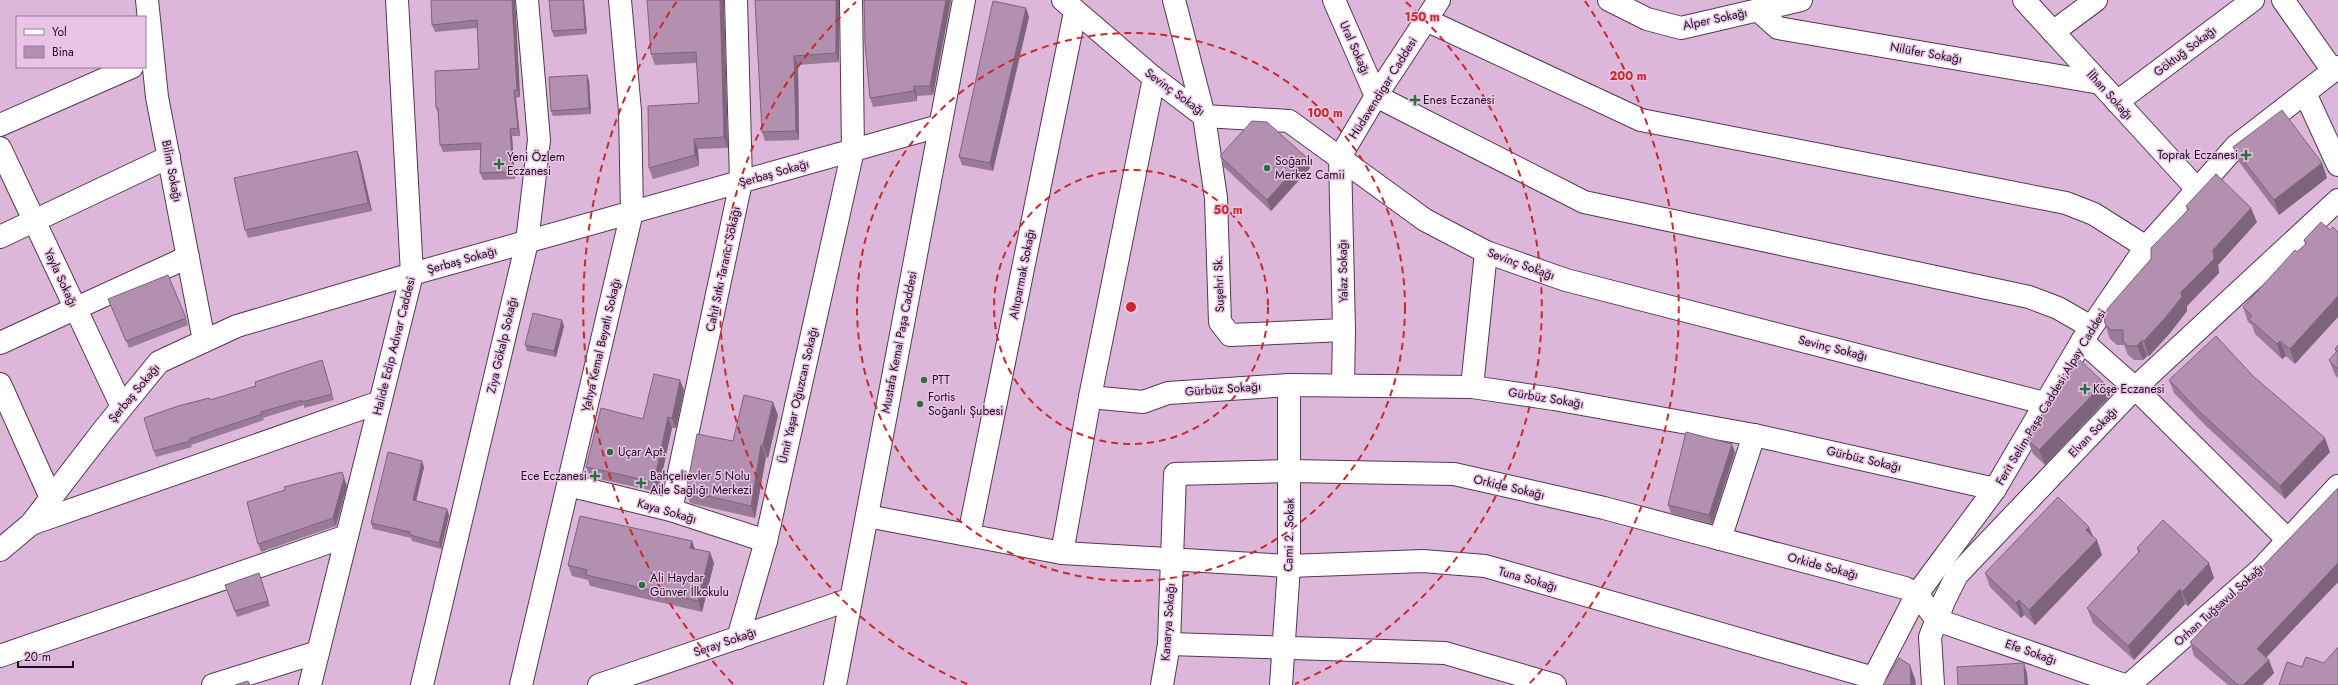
<svg xmlns="http://www.w3.org/2000/svg" width="2338" height="685" font-family="Jost,sans-serif">
<style>
.lines{fill:none;stroke-linecap:round;stroke-linejoin:round}
.minor-casing{stroke:#563754;stroke-width:24}
.major-casing{stroke:#563754;stroke-width:24}
.minor{stroke:#fff;stroke-width:22}
.major{stroke:#fff;stroke-width:22}
.wall{fill:#9a7b97}
.shaded-wall{fill:#7d647b}
.building{fill:#b38fb0;stroke:#7d647b}
.ring{fill:none;stroke:#cd2727;stroke-width:2;stroke-dasharray:7 5}
.poi-dot{fill:#2b703c;stroke:#e9c4e6;stroke-width:1.5}
.labels{text-anchor:middle;dominant-baseline:central;stroke-width:3;stroke-linejoin:round;paint-order:stroke}
.street-label{font-size:12px;fill:#1c0f1b;stroke:#e9c4e6}
.poi-label{font-size:12px;fill:#1c0f1b;stroke:#e9c4e6;text-anchor:start}
.centre{fill:#cd2727;stroke:#e9c4e6;stroke-width:2}
.ring-label{font-size:12px;text-anchor:middle;font-weight:bold;fill:#cd2727;stroke:#e9c4e6;stroke-width:3;stroke-linejoin:round;paint-order:stroke}
</style>
<rect width="100%" height="100%" fill="#dcb7d9"/>
<g class="lines">
<defs>
<g id="minor">
<path d="M147,0L157,97L204,341"/>
<path d="M1063,0L1154,78L1204,116L1289,121L1425,220L1486,252L1566,280L2044,403"/>
<path d="M1174,0L1204,116L1216,198L1220,322L1230,335L1344,330"/>
<path d="M1334,0L1376,96L1584,202L2029,297L2058,308L2091,327"/>
<path d="M1609,0L1647,19L1681,28L1801,0"/>
<path d="M2024,0L2197,189"/>
<path d="M2283,0L2333,71"/>
<path d="M1758,10L1778,28L2100,83"/>
<path d="M1426,20L1641,120L2066,203L2094,214L2146,247"/>
<path d="M2053,32L2096,0"/>
<path d="M2305,93L2338,165"/>
<path d="M2117,102L2253,0"/>
<path d="M0,125L132,67"/>
<path d="M0,148L122,407"/>
<path d="M1340,157L1344,330L1343,385"/>
<path d="M1340,157L1376,96L1439,0"/>
<path d="M0,237L169,157"/>
<path d="M2082,341L2135,388L2288,540"/>
<path d="M0,343L188,257"/>
<path d="M0,384L51,498"/>
<path d="M1472,387L1486,252"/>
<path d="M1090,397L1143,402L1168,393L1289,385L1472,387L1554,399L1754,435L1995,489"/>
<path d="M568,485L671,510L766,541"/>
<path d="M671,510L741,182L736,0"/>
<path d="M867,516L1062,553L1289,566L1423,561L1485,566L1874,678"/>
<path d="M31,524L380,402"/>
<path d="M969,535L1075,12"/>
<path d="M1720,539L1754,435"/>
<path d="M0,550L31,524L105,428L159,362L237,326L412,274L939,126"/>
<path d="M1062,553L1090,397L1154,78"/>
<path d="M1937,620L2124,685"/>
<path d="M738,638L766,541L853,150L851,0"/>
<path d="M1169,644L1445,653L1555,685"/>
<path d="M0,656L347,536"/>
<path d="M213,685L318,652"/>
<path d="M310,685L412,274L397,0"/>
<path d="M422,685L527,242L539,140L527,0"/>
<path d="M521,685L632,212L630,111L620,0"/>
<path d="M599,685L851,599"/>
<path d="M835,685L964,0"/>
<path d="M1162,685L1169,644L1175,474L1290,471L1454,474L1604,508L1905,588L1917,594"/>
<path d="M1281,685L1289,566V385"/>
<path d="M1933,685L1930,637L1944,601L1957,575L2135,388L2338,200"/>
<path d="M2129,685L2261,569L2338,486"/>
</g>
<g id="major">
<path d="M1917,594L1937,620"/>
<path d="M1870,685L1917,594L1995,489L2082,341L2146,247L2236,146L2338,67"/>
</g>
</defs>
<use href="#minor" class="minor-casing"/>
<use href="#major" class="major-casing"/>
<use href="#minor" class="minor"/>
<use href="#major" class="major"/>
</g>
<g class="wall">
<path d="M431,0H515L520,97L516,98L520,136H512L515,179L483,180L480,173V150L443,152L440,145L438,113L436,108L479,69L477,28L435,32L432,25Z"/>
<path d="M584,0L587,34L554,37L552,31Z"/>
<path d="M724,0L728,148L698,149L699,166L653,179L649,168L699,103L697,63L655,65L651,54Z"/>
<path d="M755,0H839V62L798,65L799,140L765,141L762,132Z"/>
<path d="M951,0L933,95L917,96V101L873,107L870,98Z"/>
<path d="M1026,8L1029,17L993,171L962,165L959,157Z"/>
<path d="M589,80L591,114L553,116L551,111Z"/>
<path d="M2233,147L2322,163L2327,178L2279,215L2239,162Z"/>
<path d="M357,151L360,159L372,211L248,238L245,230Z"/>
<path d="M1220,156L1310,168L1271,211L1224,167Z"/>
<path d="M2186,206L2257,222L2218,265L2219,273L2187,306V311L2170,333L2149,356H2147L2143,360H2134L2128,355L2124,345H2117L2110,339L2105,324L2151,259L2187,210Z"/>
<path d="M2321,222L2295,364L2286,356L2282,359L2255,334L2252,325L2248,322L2243,307L2297,252L2305,244L2304,240Z"/>
<path d="M108,299L186,318L188,325L129,348Z"/>
<path d="M564,326L556,357L527,351L525,345Z"/>
<path d="M2338,345V378L2335,375L2329,360L2336,353L2335,349Z"/>
<path d="M324,366L334,400L304,408V405L263,418L264,420L191,445L192,447L156,457L154,451Z"/>
<path d="M2253,376L2330,452L2285,499L2206,426L2174,393L2169,380Z"/>
<path d="M2104,383L2109,397L2045,465L2033,454L2027,439Z"/>
<path d="M684,390L676,428H672L658,492L590,477L586,467L643,419Z"/>
<path d="M778,415L768,458L766,457L755,518L690,503L686,491L733,441Z"/>
<path d="M1735,452L1712,524L1671,513L1668,505Z"/>
<path d="M424,467L416,501L449,515L441,549L412,541L411,538L373,529L371,523Z"/>
<path d="M347,486L336,526L261,552L258,544L285,490Z"/>
<path d="M2338,488V582L2266,657L2274,673L2262,685H2228L2194,656L2190,642Z"/>
<path d="M2093,536L2102,555L2035,625L2024,615L2021,618L1990,587L1985,573Z"/>
<path d="M692,541L694,549L714,563L702,612L590,586L588,580L572,576L568,565Z"/>
<path d="M2137,548L2214,578L2188,606L2185,604L2134,660L2093,623L2087,608L2138,553Z"/>
<path d="M259,573L270,606L237,617L225,585Z"/>
</g>
<g class="shaded-wall">
<path d="M512,0H515L520,97L517,90Z"/>
<path d="M583,0H584L587,34L585,29Z"/>
<path d="M720,0H724L728,148L724,137Z"/>
<path d="M836,0H839V62L836,53Z"/>
<path d="M946,0H951L933,95L930,86Z"/>
<path d="M1026,8L1029,17L993,171L990,163Z"/>
<path d="M794,56L798,65L799,140L796,131Z"/>
<path d="M587,75L589,80L591,114L589,108Z"/>
<path d="M914,86L917,96V101L914,91Z"/>
<path d="M514,90L516,98L520,136L518,128Z"/>
<path d="M510,129L512,136L515,179L513,172Z"/>
<path d="M694,139L698,149L699,166L695,155Z"/>
<path d="M357,151L360,159L372,211L368,203Z"/>
<path d="M1306,157L1310,168L1271,211L1267,200Z"/>
<path d="M2322,163L2327,178L2279,215L2274,200Z"/>
<path d="M2251,208L2257,222L2218,265L2219,273L2187,306V311L2170,333L2149,356L2144,341L2213,250Z"/>
<path d="M2338,296V317L2295,364L2290,349Z"/>
<path d="M562,320L564,326L556,357L554,351Z"/>
<path d="M2141,341L2147,356L2143,360L2137,346Z"/>
<path d="M2280,341L2286,356L2282,359L2277,344Z"/>
<path d="M680,380L684,390L676,428L672,418Z"/>
<path d="M2104,383L2109,397L2045,465L2039,450Z"/>
<path d="M773,402L778,415L768,458L763,445Z"/>
<path d="M668,417L672,428L658,492L654,482Z"/>
<path d="M2325,438L2330,452L2285,499L2280,486Z"/>
<path d="M1732,444L1735,452L1712,524L1709,515Z"/>
<path d="M761,445L766,457L755,518L751,506Z"/>
<path d="M422,461L424,467L415,505L413,500Z"/>
<path d="M342,472L347,486L336,526L333,518Z"/>
<path d="M447,509L449,515L441,549L439,543Z"/>
<path d="M2089,527L2095,541L2086,530Z"/>
<path d="M2097,540L2102,555L2035,625L2029,610Z"/>
<path d="M692,541L696,552L690,548Z"/>
<path d="M710,552L714,563L702,612L698,601Z"/>
<path d="M2209,563L2214,578L2188,606L2182,592Z"/>
<path d="M2338,563V582L2262,662L2257,649Z"/>
<path d="M2180,589L2185,604L2134,660L2128,646Z"/>
<path d="M2019,600L2024,615L2021,618L2016,603Z"/>
<path d="M2269,660L2274,673L2262,685H2243Z"/>
<path d="M2024,663L2027,673L2028,685H2025Z"/>
<path d="M1910,665L1915,679L1916,685H1911Z"/>
</g>
<g class="building">
<path d="M431,0H512L517,90H514L518,128L510,129L513,172L480,173L481,143L440,145L438,108H436L435,71L479,69L477,20L432,25Z"/>
<path d="M549,0H583L585,29L552,31Z"/>
<path d="M647,0H720L724,137L694,139L695,155L649,168L648,106L699,103L696,52L651,54Z"/>
<path d="M755,0H836V53L794,56L796,131L762,132Z"/>
<path d="M864,0H946L930,86H914V91L870,98L865,44Z"/>
<path d="M993,1L1026,8L990,163L959,157Z"/>
<path d="M587,75L589,108L551,111L549,77Z"/>
<path d="M2282,110L2322,163L2274,200L2233,147Z"/>
<path d="M1252,121L1267,122L1306,157L1267,200L1220,156Z"/>
<path d="M357,151L368,203L245,230L234,178Z"/>
<path d="M2216,174L2251,208L2213,250L2214,259L2181,292L2182,297L2165,318L2144,341H2141L2137,346H2128L2123,341V330H2111L2105,324L2104,316L2108,308L2151,259V248L2189,209L2186,206Z"/>
<path d="M2321,222L2330,230L2333,227L2338,232V296L2290,349L2280,341L2277,344L2249,319L2252,316L2243,307L2295,250L2297,252L2306,244L2304,240Z"/>
<path d="M168,275L186,318L126,341L108,299Z"/>
<path d="M533,313L562,320L554,351L525,345Z"/>
<path d="M2216,336L2253,376L2325,438L2280,486L2201,413L2169,380Z"/>
<path d="M2338,345V369L2329,360L2337,351L2335,349Z"/>
<path d="M2076,356L2104,383L2039,450L2027,439Z"/>
<path d="M322,360L332,394L302,402V400L261,412L262,414L189,439L190,441L154,451L144,418L178,406L209,398L210,400L256,386L255,382Z"/>
<path d="M654,374L680,380L672,418L668,417L654,482L586,467L601,408L643,419Z"/>
<path d="M744,395L773,402L763,445H761L751,506L686,491L697,434L733,441Z"/>
<path d="M1686,432L1732,444L1709,515L1668,505Z"/>
<path d="M388,452L422,461L413,500L447,509L439,543L410,535V532L371,523Z"/>
<path d="M342,472L344,478L333,518L258,544L247,502L285,490L284,487Z"/>
<path d="M2338,488V563L2257,649L2269,660L2243,685H2238L2190,642Z"/>
<path d="M2058,497L2089,527L2086,530L2097,540L2029,610L2019,600L2016,603L1985,573Z"/>
<path d="M580,516L692,541L690,548L710,552L698,601L586,575L587,570L568,565Z"/>
<path d="M2163,520L2209,563L2182,592L2180,589L2128,646L2087,608L2140,551L2137,548Z"/>
<path d="M259,573L268,601L235,611L225,585Z"/>
<path d="M2338,647V685H2279L2287,662L2302,667L2306,657L2324,663Z"/>
<path d="M1899,658L1910,665L1911,685H1883Z"/>
<path d="M2024,663L2025,685H1958L1957,667Z"/>
<path d="M248,681L250,685H235Z"/>
</g>
<g class="ring">
<circle cx="1131" cy="307" r="137"/>
<circle cx="1131" cy="307" r="274"/>
<path d="M967 684A411 411 0 0 1 856 2M1406 2A411 411 0 0 1 1295 684"/>
<path d="M733 684A548 548 0 0 1 677 1M1585 1A548 548 0 0 1 1529 684"/>
</g>
<g class="poi-dot">
<path d="M1413 94h4v4h4v4h-4v4h-4v-4h-4v-4h4z"/>
<path d="M2244 149h4v4h4v4h-4v4h-4v-4h-4v-4h4z"/>
<path d="M497 158h4v4h4v4h-4v4h-4v-4h-4v-4h4z"/>
<circle cx="1267" cy="168" r="4"/>
<circle cx="924" cy="380" r="4"/>
<path d="M2083 383h4v4h4v4h-4v4h-4v-4h-4v-4h4z"/>
<circle cx="920" cy="404" r="4"/>
<circle cx="610" cy="452" r="4"/>
<path d="M593 470h4v4h4v4h-4v4h-4v-4h-4v-4h4z"/>
<path d="M639 477h4v4h4v4h-4v4h-4v-4h-4v-4h4z"/>
<circle cx="642" cy="585" r="4"/>
</g>
<g class="labels">
<g class="street-label">
<text transform="translate(1715 19) rotate(-12)">Alper Sokağı</text>
<text transform="translate(1355 48) rotate(66)">Ural Sokağı</text>
<text transform="translate(2185 51) rotate(-37)">Göktuğ Sokağı</text>
<text transform="translate(1926 53) rotate(10)">Nilüfer Sokağı</text>
<text transform="translate(1383 88) rotate(-58)">Hüdavendigar Caddesi</text>
<text transform="translate(1175 92) rotate(36)">Sevinç Sokağı</text>
<text transform="translate(2110 95) rotate(48)">İlhan Sokağı</text>
<text transform="translate(172 171) rotate(79)">Bilim Sokağı</text>
<text transform="translate(774 173) rotate(-16)">Şerbaş Sokağı</text>
<text transform="translate(462 260) rotate(-16)">Şerbaş Sokağı</text>
<text transform="translate(1521 264) rotate(20)">Sevinç Sokağı</text>
<text transform="translate(723 269) rotate(-78)">Cahit Sıtkı Tarancı Sokağı</text>
<text transform="translate(1343 271) rotate(-91)">Yalaz Sokağı</text>
<text transform="translate(1022 274) rotate(-79)">Altıparmak Sokağı</text>
<text transform="translate(61 278) rotate(65)">Yayla Sokağı</text>
<text transform="translate(1219 284) rotate(-92)">Suşehri Sk.</text>
<text transform="translate(899 342) rotate(-79)">Mustafa Kemal Paşa Caddesi</text>
<text transform="translate(502 345) rotate(-77)">Ziya Gökalp Sokağı</text>
<text transform="translate(601 345) rotate(-77)">Yahya Kemal Beyatlı Sokağı</text>
<text transform="translate(394 346) rotate(-76)">Halide Edip Adıvar Caddesi</text>
<text transform="translate(1833 348) rotate(14)">Sevinç Sokağı</text>
<text transform="translate(1223 389) rotate(-4)">Gürbüz Sokağı</text>
<text transform="translate(134 393) rotate(-50)">Şerbaş Sokağı</text>
<text transform="translate(798 395) rotate(-77)">Ümit Yaşar Oğuzcan Sokağı</text>
<text transform="translate(2051 397) rotate(-59)">Ferit Selim Paşa Caddesi;Alpay Caddesi</text>
<text transform="translate(1546 398) rotate(9)">Gürbüz Sokağı</text>
<text transform="translate(2093 432) rotate(-46)">Elvan Sokağı</text>
<text transform="translate(1864 459) rotate(13)">Gürbüz Sokağı</text>
<text transform="translate(1509 487) rotate(13)">Orkide Sokağı</text>
<text transform="translate(667 511) rotate(16)">Kaya Sokağı</text>
<text transform="translate(1289 535) rotate(-89)">Cami 2. Sokak</text>
<text transform="translate(1823 566) rotate(15)">Orkide Sokağı</text>
<text transform="translate(1528 579) rotate(16)">Tuna Sokağı</text>
<text transform="translate(2219 605) rotate(-42)">Orhan Tuğsavul Sokağı</text>
<text transform="translate(1168 622) rotate(-86)">Kanarya Sokağı</text>
<text transform="translate(725 642) rotate(-19)">Seray Sokağı</text>
<text transform="translate(2031 652) rotate(19)">Efe Sokağı</text>
</g>
<g class="poi-label">
<text x="1423" y="100">Enes Eczanesi</text>
<text x="2238" y="155" text-anchor="end">Toprak Eczanesi</text>
<text x="507" y="157">Yeni Özlem<tspan x="507" dy="14">Eczanesi</tspan></text>
<text x="1275" y="161">Soğanlı<tspan x="1275" dy="14">Merkez Camii</tspan></text>
<text x="932" y="380">PTT</text>
<text x="2093" y="389">Köşe Eczanesi</text>
<text x="928" y="397">Fortis<tspan x="928" dy="14">Soğanlı Şubesi</tspan></text>
<text x="618" y="452">Uçar Apt.</text>
<text x="587" y="476" text-anchor="end">Ece Eczanesi</text>
<text x="650" y="476">Bahçelievler 5 Nolu<tspan x="650" dy="14">Aile Sağlığı Merkezi</tspan></text>
<text x="650" y="578">Ali Haydar<tspan x="650" dy="14">Günver İlkokulu</tspan></text>
</g>
</g>
<circle cx="1131" cy="307" r="6" class="centre"/>
<g class="ring-label">
<text x="1422" y="21">150 m</text>
<text x="1628" y="80">200 m</text>
<text x="1325" y="117">100 m</text>
<text x="1228" y="214">50 m</text>
</g>
<rect x="16" y="16" width="130" height="52" fill="#e9c4e6" stroke="#977c95"/>
<rect x="24" y="29" width="20" height="6" fill="#ffffff" stroke="#977c95"/>
<text x="52" y="36" font-size="12" fill="#1c0f1b">Yol</text>
<rect x="24" y="46" width="20" height="12" fill="#b38fb0" stroke="#977c95"/>
<text x="52" y="56" font-size="12" fill="#1c0f1b">Bina</text>
<path d="M18 661v6h55v-6" fill="none" stroke="#1c0f1b" stroke-width="2"/>
<text x="24" y="661" font-size="12" fill="#1c0f1b" stroke="#e9c4e6" stroke-width="3" paint-order="stroke">20 m</text>
</svg>
